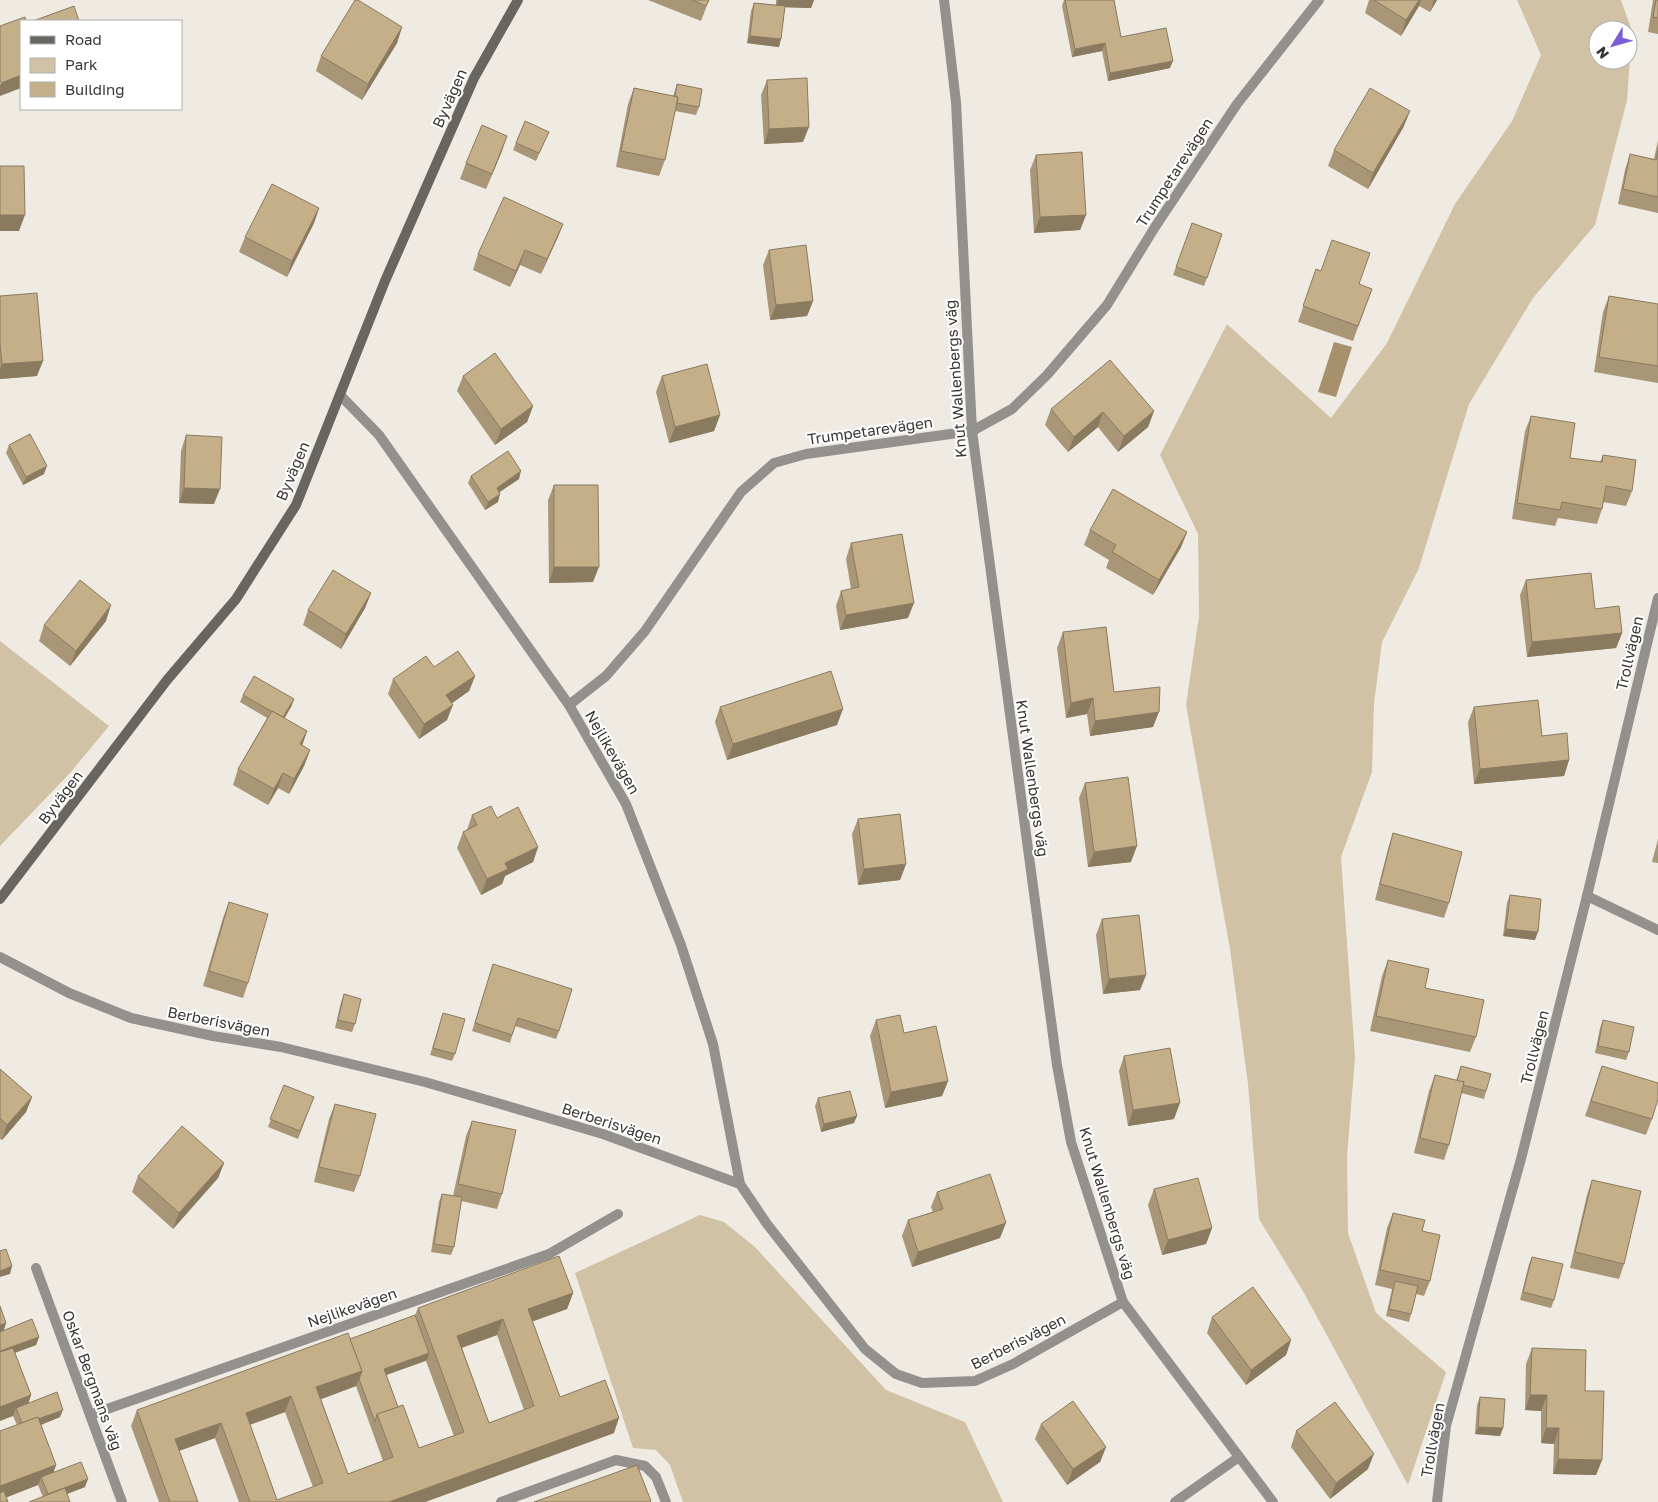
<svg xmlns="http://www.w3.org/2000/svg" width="1658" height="1502" font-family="'Golos Text',sans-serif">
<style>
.green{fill:#d1c2a6;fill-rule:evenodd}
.water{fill:#a6916c}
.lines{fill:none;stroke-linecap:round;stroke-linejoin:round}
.street{stroke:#93918e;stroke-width:10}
.secondary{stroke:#696662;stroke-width:10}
.wall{fill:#a99676;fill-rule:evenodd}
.shaded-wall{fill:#8a7a60}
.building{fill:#c5af89;stroke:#8a7a60;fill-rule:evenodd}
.labels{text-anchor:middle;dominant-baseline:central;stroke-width:4;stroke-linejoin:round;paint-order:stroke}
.street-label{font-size:15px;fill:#383633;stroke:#fff}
</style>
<rect width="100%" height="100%" fill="#efebe3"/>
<g class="green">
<path d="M1517,0H1621L1632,31L1627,100L1595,225L1533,298L1469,404L1419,568L1382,642L1374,704L1372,772L1341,857L1355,1057L1347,1157L1348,1233L1376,1313L1446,1372L1408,1485L1304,1293L1259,1219L1248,1084L1230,949L1186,705L1199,616L1198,534L1160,455L1227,324L1331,418L1387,343L1455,204L1512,121L1541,55ZM1598,30H1628V60H1598Z"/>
<path d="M0,641L109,726L70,773L0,846Z"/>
<path d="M700,1215L724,1222L755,1247L886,1390L965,1422L1003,1502H683L670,1465L656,1450L633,1448L575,1273Z"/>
</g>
<path class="water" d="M1334,342L1352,347L1336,397L1318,392Z"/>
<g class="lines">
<g class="street">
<path d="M944,0L956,102L972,431L1057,1065L1071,1142L1123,1302L1273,1502"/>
<path d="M340,395L379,435L569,705L626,804L681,945L713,1044L740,1184"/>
<path d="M569,705L606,676L645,631L741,492L774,463L806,454L972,431L1012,409L1047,375L1107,305L1155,227L1237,104L1319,0"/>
<path d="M1587,896L1658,930"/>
<path d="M0,957L69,993L131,1018L213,1036L281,1047L425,1082L603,1134L740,1184L767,1224L865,1349L896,1374L922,1383L975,1381L1013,1364L1123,1302"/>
<path d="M36,1268L122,1502"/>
<path d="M90,1415L549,1254L618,1214"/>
<path d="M501,1502L616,1460L645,1466L656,1477L666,1502"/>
<path d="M1175,1502L1239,1457"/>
<path d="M1437,1502L1446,1426L1521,1159L1587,896L1658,598"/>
</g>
<path class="secondary" d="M0,899L167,680L236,599L296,505L385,281L474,78L518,0"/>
</g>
<g class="wall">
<path d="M648,0H709L701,21Z"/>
<path d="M776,0H814L811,8L785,7L779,47L747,43L751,11L754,3L776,5Z"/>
<path d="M1064,0H1114L1121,37L1170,68L1108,81L1102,51L1072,57L1062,6Z"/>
<path d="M1369,0H1437L1430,12L1419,6L1401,36L1365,13Z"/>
<path d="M1653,0H1658V34L1648,32Z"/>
<path d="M402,27L397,43L362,100L316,71L321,56Z"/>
<path d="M767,80L803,142L764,144L761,95Z"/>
<path d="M677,84L699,107L696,115L675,111L665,160L659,176L616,167L628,104L634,88L673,96Z"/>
<path d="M1404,126L1368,189L1328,166L1334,150Z"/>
<path d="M549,132L536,161L513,150L516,143Z"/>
<path d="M1658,140V213L1618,204L1625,170L1630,154L1654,159Z"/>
<path d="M502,151L486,189L460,179L466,163Z"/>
<path d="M1036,155L1086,215L1080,230L1034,233L1030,170Z"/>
<path d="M319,208L314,223L287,277L239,252L245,237Z"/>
<path d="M1192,223L1222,234L1204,286L1173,275Z"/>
<path d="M563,224L557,239L541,274L520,265L510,287L473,270L478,254Z"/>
<path d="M769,250L813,301L807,316L770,320L763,265Z"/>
<path d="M1316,269L1372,289L1353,341L1298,322Z"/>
<path d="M0,296L37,376L0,379Z"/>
<path d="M1609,296L1658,304V383L1594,372L1603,312Z"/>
<path d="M463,376L533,406L527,422L495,445L457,391Z"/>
<path d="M662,376L720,415L714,431L669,443L656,392Z"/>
<path d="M1051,409L1154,411L1148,427L1118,452L1098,427L1068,452L1045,425Z"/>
<path d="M1531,416L1570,458L1600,462L1603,455L1632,491L1626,506L1603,502L1602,509L1597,524L1558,518L1555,526L1512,519L1525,431Z"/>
<path d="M186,435L214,504L179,503L181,451Z"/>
<path d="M9,445L44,474L23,485L6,453Z"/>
<path d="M471,476L519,479L499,492L498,502L485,510L468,483Z"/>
<path d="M554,485L593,582L549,583L548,500Z"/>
<path d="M1090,530L1187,532L1181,547L1153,595L1106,568L1109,560L1084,545Z"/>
<path d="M851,543L908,618L840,630L836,606L841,591L851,589L846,559Z"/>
<path d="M1526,580L1595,609L1622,633L1616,648L1527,657L1520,595Z"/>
<path d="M371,593L365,608L341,649L303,625L308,610Z"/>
<path d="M106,621L70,666L39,641L44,625Z"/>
<path d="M1063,632L1114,692L1153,727L1090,736L1087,714L1066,718L1057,648Z"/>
<path d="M434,667L475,676L469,691L452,703L447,720L419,739L388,694L393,679Z"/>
<path d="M243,695L294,699L291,707L284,718L307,731L302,745L310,750L304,766L289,794L278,788L268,805L233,785L238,769L267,718L240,702Z"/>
<path d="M720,707L837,725L727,760L715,722Z"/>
<path d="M1474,707L1542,736L1569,760L1564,776L1474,784L1468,722Z"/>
<path d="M1085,783L1131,862L1088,867L1079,798Z"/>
<path d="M472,815L497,818L538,847L533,862L505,876L502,884L481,895L457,848L463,832L467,830Z"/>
<path d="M858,819L906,864L900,880L858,885L852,834Z"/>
<path d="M1393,833L1449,903L1444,918L1375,900L1388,849Z"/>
<path d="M1658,839V863L1652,862Z"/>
<path d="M1510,895L1535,940L1503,936L1507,903Z"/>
<path d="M229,902L248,983L243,998L203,986L223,918Z"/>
<path d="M1102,919L1146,975L1140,990L1103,994L1096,935Z"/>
<path d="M1388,960L1425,988L1476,1037L1470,1052L1370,1031L1382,976Z"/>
<path d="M493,964L559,1031L556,1039L515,1026L510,1043L472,1031Z"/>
<path d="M344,994L355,1024L352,1032L335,1028L341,1002Z"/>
<path d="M443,1013L455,1054L452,1061L430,1055Z"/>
<path d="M876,1020L904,1033L948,1081L942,1096L885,1108L870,1036Z"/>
<path d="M1603,1020L1629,1052L1626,1060L1595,1053L1600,1028Z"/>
<path d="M1124,1056L1174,1119L1128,1126L1119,1071Z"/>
<path d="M1461,1066L1486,1091L1484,1099L1461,1093L1449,1145L1444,1160L1414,1153L1429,1091L1435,1075L1456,1081Z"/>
<path d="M1602,1066L1652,1119L1646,1135L1585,1116Z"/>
<path d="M0,1069L32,1097L26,1112L2,1140L0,1139Z"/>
<path d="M284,1085L314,1097L298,1139L268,1127Z"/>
<path d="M818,1098L854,1123L821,1132L815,1106Z"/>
<path d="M335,1104L360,1176L354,1192L314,1182L329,1119Z"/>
<path d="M472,1121L502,1194L497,1209L461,1201L454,1247L451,1255L431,1252L439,1202L442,1194L453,1196L466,1136Z"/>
<path d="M224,1163L218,1178L173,1229L132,1192L138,1176Z"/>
<path d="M1592,1180L1624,1264L1619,1279L1570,1268L1587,1195Z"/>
<path d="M1154,1189L1212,1228L1206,1244L1162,1255L1148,1205Z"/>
<path d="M937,1192L1000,1238L912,1267L902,1236L908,1220L933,1212L931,1207Z"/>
<path d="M1393,1213L1422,1231L1430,1281L1424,1296L1416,1294L1409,1322L1386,1316L1392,1289L1375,1285L1387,1228Z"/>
<path d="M1532,1257L1554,1300L1551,1308L1520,1300L1529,1264Z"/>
<path d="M573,1293L567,1309L532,1321L560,1397L614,1433L425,1502H239L215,1438L179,1451L198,1502H159L131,1426L137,1410L350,1339L415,1315L418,1308ZM497,1335L524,1410L489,1423L462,1348ZM426,1361L454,1436L419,1448L398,1407L386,1375ZM356,1386L383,1461L348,1474L321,1399ZM285,1412L313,1487L277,1500L250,1425Z"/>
<path d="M0,1306L6,1323L4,1330L39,1337L36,1345L15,1353L31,1395L28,1403L60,1417L41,1425L56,1465L53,1472L85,1487L67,1494L43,1497L38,1485L6,1497L0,1502L17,1425L13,1416Z"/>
<path d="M1212,1317L1291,1340L1286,1355L1246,1385L1207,1333Z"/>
<path d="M1532,1348L1585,1391L1602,1460L1596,1475L1553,1474L1554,1444L1541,1443V1411L1525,1410L1526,1364Z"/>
<path d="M1480,1397L1503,1428L1500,1436L1475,1434L1477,1405Z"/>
<path d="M1041,1424L1106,1447L1100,1462L1067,1485L1035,1439Z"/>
<path d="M1296,1431L1368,1469L1330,1499L1291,1447Z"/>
</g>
<g class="shaded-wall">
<path d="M778,0H814L811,8L776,7Z"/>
<path d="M1419,0H1421L1419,6L1401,36L1406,20Z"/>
<path d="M1434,0H1437L1430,12Z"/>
<path d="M402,27L397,43L362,100L368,84Z"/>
<path d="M750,36L781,39L779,47L747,43Z"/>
<path d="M1105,43L1102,51L1072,57L1075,49Z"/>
<path d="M1173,61L1170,68L1108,81L1110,73Z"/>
<path d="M21,75V88L0,96V85L1,83Z"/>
<path d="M1410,111L1404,126L1368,189L1373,173Z"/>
<path d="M809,127L803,142L764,144L769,129Z"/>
<path d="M507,136L502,151L486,189L492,174Z"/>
<path d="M319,208L314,223L287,277L292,261Z"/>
<path d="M0,215H25L19,231H0Z"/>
<path d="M1086,215L1080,230L1034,233L1040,217Z"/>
<path d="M563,224L557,239L541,274L547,259Z"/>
<path d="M525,250L520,265L510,287L516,271Z"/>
<path d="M813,301L807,316L770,320L776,305Z"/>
<path d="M43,361L37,376L0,379V369L2,364Z"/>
<path d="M533,406L527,422L495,445L501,429Z"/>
<path d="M1154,411L1148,427L1118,452L1124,436Z"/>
<path d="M1103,412L1098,427L1068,452L1074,437Z"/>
<path d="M720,415L714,431L669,443L675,427Z"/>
<path d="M47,466L44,474L23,485L26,477Z"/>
<path d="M521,471L519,479L494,496L497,488Z"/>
<path d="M184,488L220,489L214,504L179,503Z"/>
<path d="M500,494L498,502L485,510L488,502Z"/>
<path d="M1187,532L1181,547L1153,595L1159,580Z"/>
<path d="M554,567H599L593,582L549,583Z"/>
<path d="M371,593L365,608L341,649L346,634Z"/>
<path d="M914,603L908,618L840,630L846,615Z"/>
<path d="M111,605L106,621L70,666L76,651Z"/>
<path d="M1622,633L1616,648L1527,657L1532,642Z"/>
<path d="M475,676L469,691L441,711L446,695Z"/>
<path d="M1093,698L1087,714L1066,718L1071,703Z"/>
<path d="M294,699L291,707L280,726L283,718Z"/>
<path d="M453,705L447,720L419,739L424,724Z"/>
<path d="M843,709L837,725L727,760L733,744Z"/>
<path d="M1159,712L1153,727L1090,736L1095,721Z"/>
<path d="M307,731L302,746L300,744Z"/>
<path d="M310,750L304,766L289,794L294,779Z"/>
<path d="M1569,760L1564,776L1474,784L1480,769Z"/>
<path d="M283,773L278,788L268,805L274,789Z"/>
<path d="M1137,846L1131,862L1088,867L1094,852Z"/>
<path d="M538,847L533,862L505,876L502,884L481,895L487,879L505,863Z"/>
<path d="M906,864L900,880L858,885L864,869Z"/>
<path d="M1506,929L1538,932L1535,940L1503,936Z"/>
<path d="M1146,975L1140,990L1103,994L1109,979Z"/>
<path d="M948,1081L942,1096L885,1108L891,1092Z"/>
<path d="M32,1097L26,1112L2,1140L7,1125Z"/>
<path d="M1180,1103L1174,1119L1128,1126L1133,1110Z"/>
<path d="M857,1116L854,1123L821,1132L824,1124Z"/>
<path d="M224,1163L218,1178L173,1229L179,1213Z"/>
<path d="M1006,1223L1000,1238L912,1267L918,1252Z"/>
<path d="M1212,1228L1206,1244L1162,1255L1168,1240Z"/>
<path d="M12,1266L10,1274L0,1277V1271Z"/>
<path d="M573,1293L567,1309L523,1325L528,1309Z"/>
<path d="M503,1319L497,1335L452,1351L457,1336Z"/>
<path d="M6,1323L1,1338H0V1325Z"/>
<path d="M39,1337L36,1345L0,1358V1351Z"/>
<path d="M1291,1340L1286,1355L1246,1385L1251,1370Z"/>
<path d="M429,1353L427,1360L381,1377L384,1369Z"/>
<path d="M362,1371L356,1386L311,1403L316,1387Z"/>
<path d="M31,1395L26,1411L16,1408L13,1416L0,1421V1407Z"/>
<path d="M1530,1395H1547L1541,1411L1525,1410Z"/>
<path d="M291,1396L285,1412L240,1428L246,1413Z"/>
<path d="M63,1410L60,1417L20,1433L23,1425Z"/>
<path d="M619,1418L614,1433L425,1502H389Z"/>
<path d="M221,1423L215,1438L170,1454L175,1439Z"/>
<path d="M1478,1427L1503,1428L1500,1436L1475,1434Z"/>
<path d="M1546,1428H1559L1554,1444L1541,1443Z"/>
<path d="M1106,1447L1100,1462L1067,1485L1073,1469Z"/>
<path d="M1374,1454L1368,1469L1330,1499L1336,1483Z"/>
<path d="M1558,1459L1602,1460L1596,1475L1553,1474Z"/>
<path d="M56,1465L51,1480L41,1477L38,1485L0,1500V1486Z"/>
<path d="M88,1479L85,1487L45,1502L48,1494Z"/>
</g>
<g class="building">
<path d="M355,0H358L402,27L368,84L321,56Z"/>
<path d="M692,0H709L706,6Z"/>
<path d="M1065,0H1114L1121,37L1166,28L1173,61L1110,73L1105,43L1075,49Z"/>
<path d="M1374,0H1419L1406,20Z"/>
<path d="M1656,0H1658V18L1653,17Z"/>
<path d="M754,3L785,6L781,39L750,36Z"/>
<path d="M74,6L79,21H33Z"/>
<path d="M25,17L26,21H21V75L1,83L0,80V26Z"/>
<path d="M807,78L809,127L769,129L767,80Z"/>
<path d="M677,84L702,89L699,107L677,103L678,97H675Z"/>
<path d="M634,88L678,97L665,160L621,151Z"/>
<path d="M1370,88L1410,111L1373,173L1334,150Z"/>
<path d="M525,121L549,132L539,153L516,143Z"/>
<path d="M482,125L507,136L492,174L466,163Z"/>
<path d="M1658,151V197L1623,189L1630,154L1656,160Z"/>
<path d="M1082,152L1086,215L1040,217L1036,155Z"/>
<path d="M0,166H24L25,215H0Z"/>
<path d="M272,184L319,208L292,261L245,237Z"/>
<path d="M504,197L563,224L547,259L525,250L516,271L478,254Z"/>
<path d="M1192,223L1222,234L1207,278L1176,267Z"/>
<path d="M1332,240L1370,253L1359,284L1372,289L1358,326L1303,306L1316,269L1321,271Z"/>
<path d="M806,245L813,301L776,305L769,250Z"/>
<path d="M37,293L43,361L2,364L0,344V296Z"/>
<path d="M1609,296L1658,304V366L1599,357Z"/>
<path d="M495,353L533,406L501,429L463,376Z"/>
<path d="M1110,360L1154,411L1124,436L1103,412L1074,437L1051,409Z"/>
<path d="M707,364L720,415L675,427L662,376Z"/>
<path d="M1531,416L1575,423L1570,458L1602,462L1603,455L1636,460L1632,491L1606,486L1602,509L1562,502L1560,510L1517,503Z"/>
<path d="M30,434L47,466L26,477L9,445Z"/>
<path d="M186,435L222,437L220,489L184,488Z"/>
<path d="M508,451L521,471L497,488L500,494L488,502L471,476Z"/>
<path d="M554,485H598L599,567H554Z"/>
<path d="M1113,489L1187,532L1159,580L1112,552L1116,545L1090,530Z"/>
<path d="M902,534L914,603L846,615L841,591L859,587L851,543Z"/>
<path d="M333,570L371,593L346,634L308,610Z"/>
<path d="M1591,573L1595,609L1619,606L1622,633L1532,642L1526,580Z"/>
<path d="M80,580L111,605L76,651L44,625Z"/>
<path d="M1106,627L1114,692L1160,687L1159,712L1095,721L1093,698L1071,703L1063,632Z"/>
<path d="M458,651L475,676L446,695L453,705L424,724L393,679L426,656L434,667Z"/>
<path d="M831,671L843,709L733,744L720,707Z"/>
<path d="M254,676L294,699L283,717L272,711H271L243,695Z"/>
<path d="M1538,700L1542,736L1567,733L1569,760L1480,769L1474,707Z"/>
<path d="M272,711L307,731L300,744L310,750L294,779L283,773L274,789L238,769Z"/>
<path d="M1128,777L1137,846L1094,852L1085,783Z"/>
<path d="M491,806L497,818L518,807L538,847L505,863L508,869L487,879L463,832L477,825L472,815Z"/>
<path d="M900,814L906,864L864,869L858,819Z"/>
<path d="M1393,833L1462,852L1449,903L1380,884Z"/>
<path d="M1510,895L1541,899L1538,932L1506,929Z"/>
<path d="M229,902L268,914L248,983L209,971Z"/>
<path d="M1139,915L1146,975L1109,979L1102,919Z"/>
<path d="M1388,960L1429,969L1425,988L1484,1000L1476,1037L1376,1016Z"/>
<path d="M493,964L572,989L559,1031L518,1018L512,1035L475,1023Z"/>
<path d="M344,994L361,999L355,1024L338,1020Z"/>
<path d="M443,1013L465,1019L455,1054L433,1048Z"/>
<path d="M900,1015L904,1033L936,1026L948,1081L891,1092L876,1020Z"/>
<path d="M1603,1020L1634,1027L1629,1052L1598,1046Z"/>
<path d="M1170,1048L1180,1103L1133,1110L1124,1056Z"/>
<path d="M1461,1066L1491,1074L1486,1091L1463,1085L1464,1082L1457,1081Z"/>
<path d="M1602,1066L1658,1083V1099L1652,1119L1591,1101Z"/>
<path d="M0,1069L32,1097L7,1125L0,1118Z"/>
<path d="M1435,1075L1464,1082L1449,1145L1420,1138Z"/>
<path d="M284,1085L314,1097L300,1131L270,1119Z"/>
<path d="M850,1091L857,1116L824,1124L818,1098Z"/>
<path d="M335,1104L376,1114L360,1176L319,1167Z"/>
<path d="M472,1121L516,1130L502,1194L458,1184Z"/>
<path d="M182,1126L224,1163L179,1213L138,1176Z"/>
<path d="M990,1174L1006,1223L918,1252L908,1220L943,1209L937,1192Z"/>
<path d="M1198,1178L1212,1228L1168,1240L1154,1189Z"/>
<path d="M1592,1180L1641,1191L1624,1264L1575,1252Z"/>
<path d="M442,1194L462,1197L454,1247L434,1244Z"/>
<path d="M1393,1213L1425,1220L1422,1231L1440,1235L1430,1281L1380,1270Z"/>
<path d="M6,1249L12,1266L0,1271V1251Z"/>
<path d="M559,1256L573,1293L528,1309L560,1397L605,1380L619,1418L389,1502H250L221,1423L175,1439L198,1502H170L137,1410L348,1333L362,1371L316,1387L348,1474L393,1457L377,1414L403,1405L419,1448L464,1432L418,1308ZM503,1319L534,1406L489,1423L457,1336ZM291,1396L323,1483L277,1500L246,1413Z"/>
<path d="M1532,1257L1563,1264L1554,1300L1523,1292Z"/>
<path d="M1395,1281L1418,1286L1411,1314L1389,1309Z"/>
<path d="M1253,1287L1291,1340L1251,1370L1212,1317Z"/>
<path d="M0,1306L6,1323L0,1325Z"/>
<path d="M415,1315L429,1353L384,1369L398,1407L377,1414L375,1422L359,1379L362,1371L350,1339Z"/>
<path d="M32,1319L39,1337L0,1351V1332Z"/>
<path d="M13,1348L31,1395L0,1407V1352Z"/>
<path d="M1532,1348L1586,1350L1585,1391H1604L1602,1460L1558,1459L1559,1428H1546L1547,1395H1530Z"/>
<path d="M57,1392L63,1410L38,1419V1417L22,1423L16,1408Z"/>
<path d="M1480,1397L1505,1399L1503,1428L1478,1427Z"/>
<path d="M1073,1401L1106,1447L1073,1469L1041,1424Z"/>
<path d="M1335,1402L1374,1454L1336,1483L1296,1431Z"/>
<path d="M38,1417L56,1465L0,1486V1431Z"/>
<path d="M81,1462L88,1479L48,1494L41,1477Z"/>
<path d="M637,1465L651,1501L649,1502H534Z"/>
<path d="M65,1488L70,1502H29Z"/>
<path d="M4,1491L8,1502H0V1493Z"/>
</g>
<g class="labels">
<g class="street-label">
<text transform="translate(449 98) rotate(-66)">Byvägen</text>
<text transform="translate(1174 172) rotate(-57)">Trumpetarevägen</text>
<text transform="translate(955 379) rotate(-94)">Knut Wallenbergs väg</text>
<text transform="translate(870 430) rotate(-8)">Trumpetarevägen</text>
<text transform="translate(292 471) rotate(-67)">Byvägen</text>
<text transform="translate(1629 653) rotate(-77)">Trollvägen</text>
<text transform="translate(613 752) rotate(60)">Nejlikevägen</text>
<text transform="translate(1033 778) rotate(82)">Knut Wallenbergs väg</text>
<text transform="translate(60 797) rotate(-53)">Byvägen</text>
<text transform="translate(219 1021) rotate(11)">Berberisvägen</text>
<text transform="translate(1534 1047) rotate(-76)">Trollvägen</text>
<text transform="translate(612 1123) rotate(18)">Berberisvägen</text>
<text transform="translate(1108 1203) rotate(73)">Knut Wallenbergs väg</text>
<text transform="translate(352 1307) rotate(-19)">Nejlikevägen</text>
<text transform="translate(1018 1341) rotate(-27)">Berberisvägen</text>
<text transform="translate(93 1380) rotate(70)">Oskar Bergmans väg</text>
<text transform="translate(1432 1440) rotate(-80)">Trollvägen</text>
</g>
</g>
<rect x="20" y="20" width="162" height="90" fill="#ffffff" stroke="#afafad"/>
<rect x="30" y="36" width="25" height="8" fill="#696662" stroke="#afafad"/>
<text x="65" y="45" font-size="15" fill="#383633">Road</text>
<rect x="30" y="58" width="25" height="15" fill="#d1c2a6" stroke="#afafad"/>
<text x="65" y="70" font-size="15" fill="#383633">Park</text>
<rect x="30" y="82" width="25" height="15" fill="#c5af89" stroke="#afafad"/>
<text x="65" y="95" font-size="15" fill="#383633">Building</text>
<g transform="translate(1613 45) rotate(233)"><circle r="24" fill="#ffffff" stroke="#afafad"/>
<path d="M0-4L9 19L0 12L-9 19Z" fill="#7d5dd7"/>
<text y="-8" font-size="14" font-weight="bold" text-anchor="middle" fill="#383633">N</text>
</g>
</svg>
